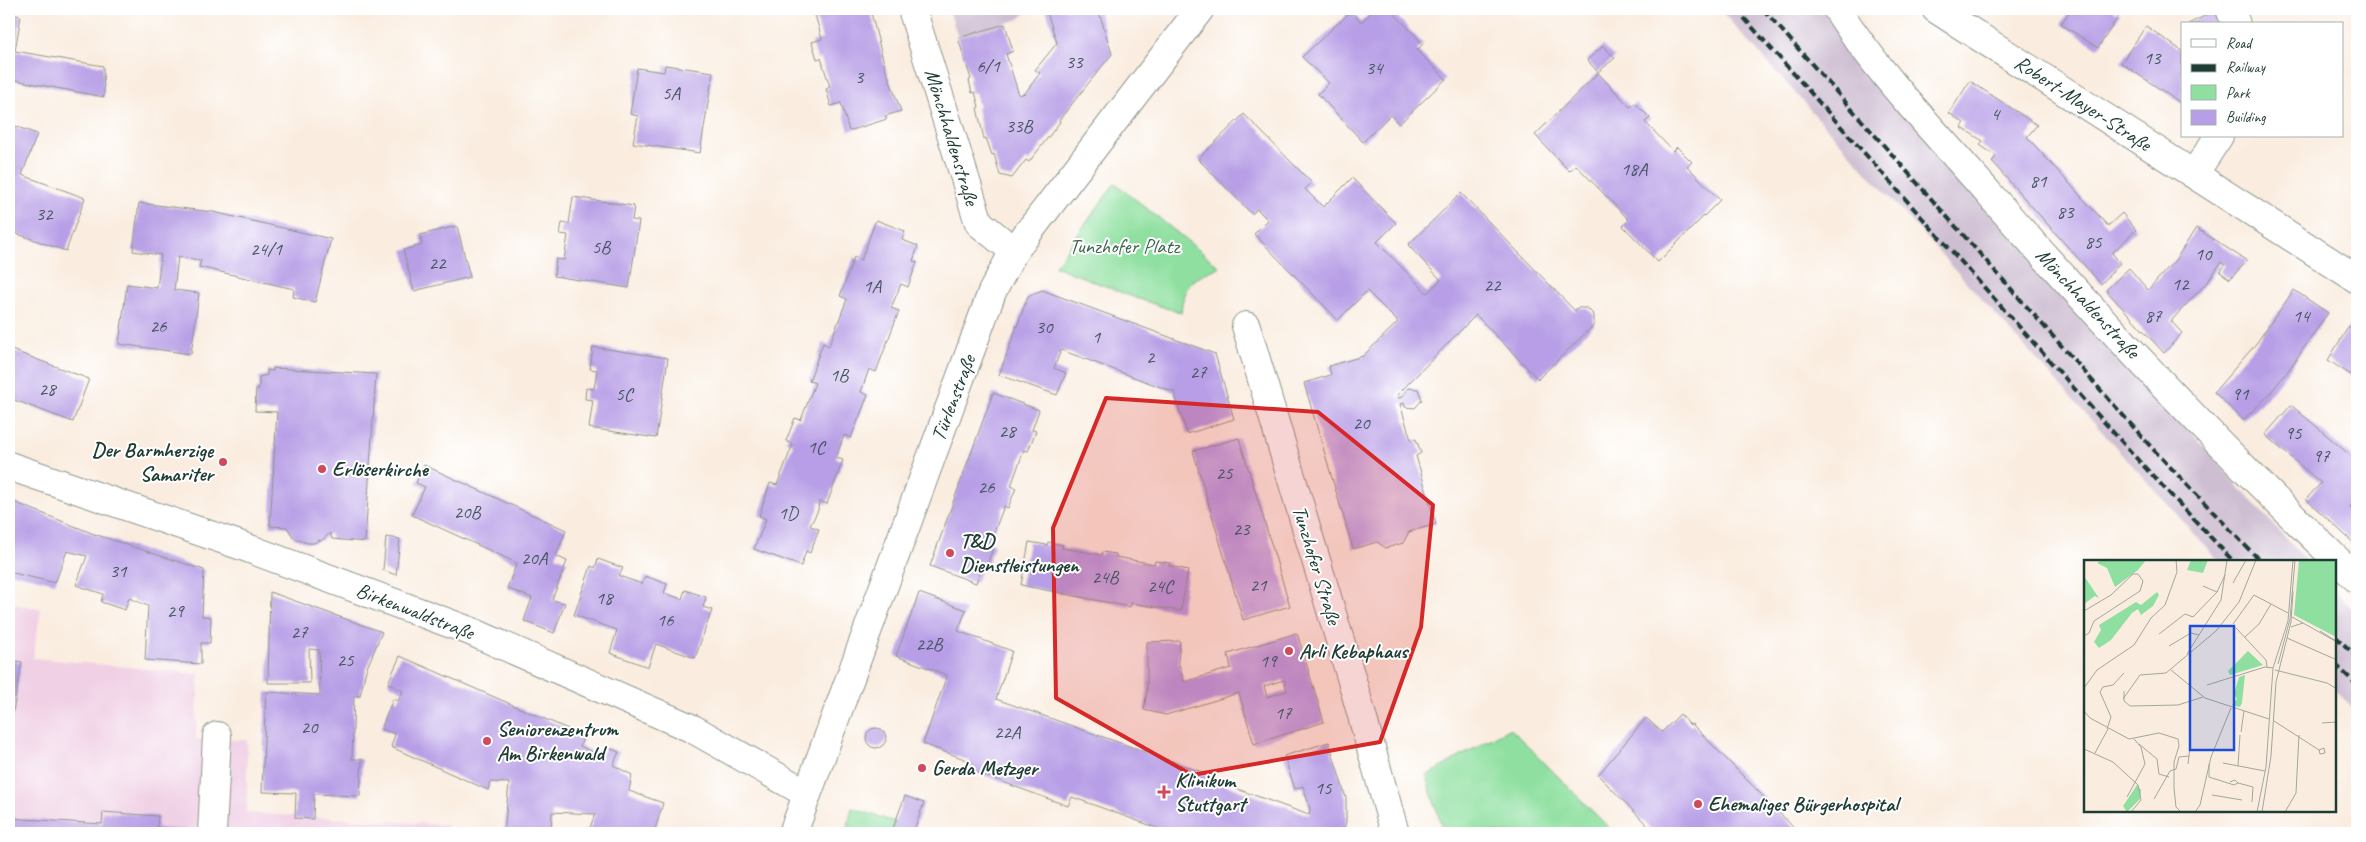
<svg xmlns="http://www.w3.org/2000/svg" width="2366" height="842" font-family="Caveat,sans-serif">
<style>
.built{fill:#f0d0e5}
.industrial{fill:#cebed2}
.green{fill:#8fe0a0;stroke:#578e6a}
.building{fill:#b79ee6;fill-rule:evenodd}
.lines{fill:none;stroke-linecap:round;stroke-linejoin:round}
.minor-casing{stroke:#8c958a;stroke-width:30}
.minor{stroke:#fff;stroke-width:28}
.rail{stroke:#1f3d34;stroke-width:4;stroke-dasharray:8 4;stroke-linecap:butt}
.marked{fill:#d62828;fill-opacity:0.2;stroke:#d62828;stroke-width:4;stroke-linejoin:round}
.poi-dot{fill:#d1495b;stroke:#fff;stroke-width:2}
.labels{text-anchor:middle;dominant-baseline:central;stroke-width:4;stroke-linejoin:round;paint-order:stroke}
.number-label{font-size:19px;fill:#455560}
.street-label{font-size:21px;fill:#1f3d34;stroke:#fff}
.park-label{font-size:21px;fill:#3b664f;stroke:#fff}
.poi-label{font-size:21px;font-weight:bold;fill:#1f3d34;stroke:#fff;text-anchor:start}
.inset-road{fill:none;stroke:#a2a79b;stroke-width:1}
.view{fill:#1d4ed8;fill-opacity:0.15;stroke:#1d4ed8;stroke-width:2.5}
.inset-edge{fill:none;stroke:#1f3d34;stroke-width:2.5}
</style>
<rect width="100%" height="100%" fill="#fff"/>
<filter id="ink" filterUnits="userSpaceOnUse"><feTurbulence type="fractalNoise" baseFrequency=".02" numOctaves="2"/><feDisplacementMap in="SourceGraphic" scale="10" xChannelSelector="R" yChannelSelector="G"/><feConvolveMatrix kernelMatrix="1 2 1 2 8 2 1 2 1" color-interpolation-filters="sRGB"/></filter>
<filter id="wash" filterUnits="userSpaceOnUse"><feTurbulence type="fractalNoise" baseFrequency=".0096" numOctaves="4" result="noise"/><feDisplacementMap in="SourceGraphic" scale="20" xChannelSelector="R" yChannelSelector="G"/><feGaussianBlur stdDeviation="1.12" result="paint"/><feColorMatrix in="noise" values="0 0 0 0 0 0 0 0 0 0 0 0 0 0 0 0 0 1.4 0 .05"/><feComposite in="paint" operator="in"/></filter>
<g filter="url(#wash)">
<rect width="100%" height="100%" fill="#faede0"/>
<path class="built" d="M9,603L41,609L33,658L199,674L196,739L247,740V813L447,825L446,833H9Z"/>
<g class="industrial">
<path d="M949,9H1030L1019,19L958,38Z"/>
<path d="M1719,9H1821L2247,496L2307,561H2219Z"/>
<path d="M2335,590L2357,614V714L2335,689Z"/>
</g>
<g class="green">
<path d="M1115,183L1220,267C1194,277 1183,283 1181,313L1130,296L1055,266Z"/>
<path d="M1510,728L1614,833H1444L1426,776Z"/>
<path d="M852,808L895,822L893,828L907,833H846Z"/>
</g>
<g id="blocks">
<g class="building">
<path d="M823,9H870L885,67L901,111L885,116L887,119L849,131L841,103L831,106L826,89L830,87L821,58L817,59L812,42L822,39L814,11Z"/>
<path d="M1046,9H1098L1112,54L1059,120L1060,122L1029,162L1026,160L1012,178L1000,175L994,154L992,155L986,138L984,139L977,108L979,107L975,92L972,93L969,80L971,79L958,38L1005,24L1013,51L1006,54L1019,95L1025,93L1040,73L1035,70L1057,43Z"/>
<path d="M1375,9H1390L1423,44L1417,50L1446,79L1399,124L1390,115L1363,142L1318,94L1329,83L1302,57L1351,11L1361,22Z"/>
<path d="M2071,9H2112L2120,14L2098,48L2061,24Z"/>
<path d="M2215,11L2221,24H2188Z"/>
<path d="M9,14L21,16L15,51L103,66L104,97L9,79Z"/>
<path d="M2146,26L2182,51V104L2121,63Z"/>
<path d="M1603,46L1615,58L1598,72L1587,60Z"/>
<path d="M665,65L713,72L700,153L633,143L638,116L630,114L637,68L664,72Z"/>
<path d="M1598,73L1630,107L1635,103L1650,118L1645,122L1673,151L1677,147L1692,162L1687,166L1720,200L1658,262L1623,226L1629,220L1576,165L1569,171L1535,135Z"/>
<path d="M1970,81L2037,125L2027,137L2108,226L2122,213L2136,230L2112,253L2120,263L2101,284L1992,162L1996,156L1980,145L1983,141L1962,128L1964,123L1949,113Z"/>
<path d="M1244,114L1312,183L1305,189L1323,207L1352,178L1396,223L1377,242L1427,293L1441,280L1408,245L1461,193L1575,311L1577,308H1587L1594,315V325L1538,379L1476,315L1397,395L1398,398L1402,397L1408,388L1418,389L1422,400L1415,408L1405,407L1404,403L1400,404L1411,440L1416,439L1421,453L1416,456L1436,524L1409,532L1403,543L1386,548L1377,542L1353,549L1304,383L1331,375L1329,366L1363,356L1398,322L1367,291L1338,320L1254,234L1268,220L1257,209L1252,214L1198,159Z"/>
<path d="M9,124L37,134L22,175L85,198L66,251L9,231Z"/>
<path d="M573,197L634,206L632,220L639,221L629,288L554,276L556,259L564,260L568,235L560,234L562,223L569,224Z"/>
<path d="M139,203L213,212L331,239L315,302L293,297L294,289L199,267L201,260L178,257L174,290L199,293L191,354L119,344L127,284L157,288L161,255L133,251Z"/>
<path d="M876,220L905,231L902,240L918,246L913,261L917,262L908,287L901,284L891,308L899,311L876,372L869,369L861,392L868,395L851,438L844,435L836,458L843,460L827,504L819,501L818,510L810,526L819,529L810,553L806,551L801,566L754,549L766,519L759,516L770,483L777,485L793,444L786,441L795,418L801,420L815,383L809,381L823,343L829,346L847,299L840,296L854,257L861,260Z"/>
<path d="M457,226L470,277L414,291L403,250L422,245L420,235Z"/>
<path d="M2196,228L2247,261L2230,279L2220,272L2225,265L2221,262L2209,280L2171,321L2182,333L2164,353L2106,290L2129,268L2148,290L2176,259Z"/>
<path d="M1042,290L1215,354L1234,419L1187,434L1174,392L1061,350L1054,368L1066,373L1057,395L999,375L1028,296Z"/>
<path d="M2294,290L2328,313L2288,371L2267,397L2243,420L2214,392L2255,345Z"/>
<path d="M2349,326L2357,332V379L2328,360Z"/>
<path d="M593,347L668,358L656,438L589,428L593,400L585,399L586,388L594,389L597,370L590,369Z"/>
<path d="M9,349L89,379L73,422L9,398Z"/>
<path d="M273,368L376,374L365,542L332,539L330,533L321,541L319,540L314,543H307L294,538L287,527L270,526L277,412L255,411L256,389H259V377L267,375V370L273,371Z"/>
<path d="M993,393L1039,410L1032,430L1036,431L1028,451L1024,450L1011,486L1016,488L1008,508L1004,506L990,543L994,545L987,565L983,563L976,583L930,566Z"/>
<path d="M2291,405L2357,461V498L2350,507L2357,514V546L2306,499L2321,483L2265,435Z"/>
<path d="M1239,438L1290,606L1243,620L1193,451Z"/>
<path d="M424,465L566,530L556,556L567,561L552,600L565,603L554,633L524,621L532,598L507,588L517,563L412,515L425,487L416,483Z"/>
<path d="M9,500L94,534L204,570L202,616L211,617L210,643H201V664L145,660L148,606L129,598L125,610L101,602L103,594L76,585L87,556L67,551L55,583L9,572Z"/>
<path d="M386,537L400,539L396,575L383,570Z"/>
<path d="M1029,542L1047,545L1048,542L1063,545L1062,548L1102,555V552L1116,554V557L1154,564L1155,561L1170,563L1169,566L1188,570L1181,611L1131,603L1130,607L1021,585Z"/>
<path d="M598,559L623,568L619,576L642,584L645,576L667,584L664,593L682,599L685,590L706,597L703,607L712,610L695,658L656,644L648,667L610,653L617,630L574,615L591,566L595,568Z"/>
<path d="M270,592L382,632L366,670L360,696H354L352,759H362L360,796L314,794L313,819L295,818L296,793L262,792L266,692L320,695L319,650L309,649L310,683H268Z"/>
<path d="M919,593L966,610L958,631L1012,651L996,699L1216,777L1215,781L1309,815L1310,809L1303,786L1295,789L1284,756L1329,742L1346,798V822L1344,828L1350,830L1348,833H1171L1072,797L1068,806L967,769L970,761L923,744L947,675L896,656Z"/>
<path d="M1297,633L1324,722L1254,744L1239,693L1166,715L1144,710L1147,691V642L1180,641L1178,661L1184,682L1231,668L1228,654ZM1284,680L1287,691L1267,697L1264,686Z"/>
<path d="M400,656L584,736L580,746L601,756L606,747L619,752L613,765L632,775L629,791L663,803L654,833H588L595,814L552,812L551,833H504L509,783L490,782L488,790L391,747L395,734L381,729L393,699L398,701L403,691L388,683Z"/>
<path d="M9,660L22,662L10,728H9Z"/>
<path d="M1680,714L1690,725L1692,724L1799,833H1655L1598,775L1646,718L1662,732Z"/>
<circle cx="876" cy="738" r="10"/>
<path d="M905,796L924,803L913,833L893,828Z"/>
<path d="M103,812L158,816L157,828L188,830V833H9V818L102,824Z"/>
</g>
</g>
</g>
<g filter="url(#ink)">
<use href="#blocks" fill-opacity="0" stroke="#8c958a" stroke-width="1"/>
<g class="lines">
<defs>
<g id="minor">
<path d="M912,9L979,223L1014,251"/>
<path d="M1837,9C1880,76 1937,134 1990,195C2107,328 2229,457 2357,579"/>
<path d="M1936,9L2357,279"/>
<path d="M2230,9L2236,24"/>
<path d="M2194,174L2219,136"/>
<path d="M1246,326L1353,684L1395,833"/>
<path d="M9,466L242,546L470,631L693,729L806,793"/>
<path d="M212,833L217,736"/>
<path d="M793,833L992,292L1014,251L1200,9"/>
</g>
</defs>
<use href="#minor" class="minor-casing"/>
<use href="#minor" class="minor"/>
<g class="rail">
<path d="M1736,9L2138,460L2233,561"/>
<path d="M1763,9L2152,448L2260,561"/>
<path d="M2335,636L2357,657"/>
<path d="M2335,664L2357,685"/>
</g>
</g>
</g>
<path class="marked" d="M1106,398L1318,412L1433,505L1421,627L1380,742L1192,775L1056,698L1053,528Z"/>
<g class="poi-dot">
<circle cx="223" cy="462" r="5"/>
<circle cx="322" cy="469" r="5"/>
<circle cx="950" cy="553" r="5"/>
<circle cx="1289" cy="651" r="5"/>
<circle cx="487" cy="741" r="5"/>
<circle cx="922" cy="768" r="5"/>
<path d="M1161.5 784.5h5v5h5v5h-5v5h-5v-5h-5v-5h5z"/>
<circle cx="1698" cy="804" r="5"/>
</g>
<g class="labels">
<g class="number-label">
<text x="2152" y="58">13</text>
<text x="1074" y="62">33</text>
<text x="988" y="66">6/1</text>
<text x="1374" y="68">34</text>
<text x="859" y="77">3</text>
<text x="671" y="93">5A</text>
<text x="1995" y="114">4</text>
<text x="1019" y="126">33B</text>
<text x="1634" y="169">18A</text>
<text x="2038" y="181">81</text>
<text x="2065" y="212">83</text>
<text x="44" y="214">32</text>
<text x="2093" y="242">85</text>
<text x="601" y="247">5B</text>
<text x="266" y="249">24/1</text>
<text x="2203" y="254">10</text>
<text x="437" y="263">22</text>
<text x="2180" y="284">12</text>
<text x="1492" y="285">22</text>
<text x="872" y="286">1A</text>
<text x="2153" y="316">87</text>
<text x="2301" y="316">14</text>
<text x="158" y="326">26</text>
<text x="1044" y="327">30</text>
<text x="1096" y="337">1</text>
<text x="1150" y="357">2</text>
<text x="1198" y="372">27</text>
<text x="839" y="375">1B</text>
<text x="47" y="389">28</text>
<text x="624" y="394">5C</text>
<text x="2240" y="394">91</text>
<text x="1361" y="423">20</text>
<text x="1007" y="431">28</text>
<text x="2293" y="433">95</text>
<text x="816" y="447">1C</text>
<text x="2321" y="456">97</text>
<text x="1224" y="473">25</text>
<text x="986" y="487">26</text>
<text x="467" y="512">20B</text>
<text x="788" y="513">1D</text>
<text x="1241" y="529">23</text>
<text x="534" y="558">20A</text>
<text x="118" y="571">31</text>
<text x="1105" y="577">24B</text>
<text x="1258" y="585">21</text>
<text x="1160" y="586">24C</text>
<text x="604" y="598">18</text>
<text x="175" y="611">29</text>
<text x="665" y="620">16</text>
<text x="299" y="632">27</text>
<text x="929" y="644">22B</text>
<text x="345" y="660">25</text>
<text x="1268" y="661">19</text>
<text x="1283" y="713">17</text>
<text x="309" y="727">20</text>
<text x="1007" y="732">22A</text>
<text x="1323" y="788">15</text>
</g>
<g class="street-label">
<text transform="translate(2083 103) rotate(33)">Robert-Mayer-Straße</text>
<text transform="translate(952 137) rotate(73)">Mönchhaldenstraße</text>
<text transform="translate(2088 303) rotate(47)">Mönchhaldenstraße</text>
<text transform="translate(953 398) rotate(-69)">Türlenstraße</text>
<text transform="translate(1317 565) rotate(73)">Tunzhofer Straße</text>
<text transform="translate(415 611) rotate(21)">Birkenwaldstraße</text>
</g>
<g class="park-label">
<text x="1124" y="246">Tunzhofer Platz</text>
</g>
<g class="poi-label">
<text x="213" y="450" text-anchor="end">Der Barmherzige<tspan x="213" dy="24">Samariter</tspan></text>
<text x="332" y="469">Erlöserkirche</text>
<text x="960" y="541">T&amp;D<tspan x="960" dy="24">Dienstleistungen</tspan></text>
<text x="1299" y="651">Arli Kebaphaus</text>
<text x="497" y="729">Seniorenzentrum<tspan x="497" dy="24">Am Birkenwald</tspan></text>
<text x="932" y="768">Gerda Metzger</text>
<text x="1175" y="780">Klinikum<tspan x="1175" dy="24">Stuttgart</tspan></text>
<text x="1708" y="804">Ehemaliges Bürgerhospital</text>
</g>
</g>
<g transform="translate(2084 560)">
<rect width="252" height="252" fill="#faede0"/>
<path d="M17,0H62L54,10L31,27L23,8L13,3ZM107,0H124L119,13L103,10ZM215,0H252V77L210,55ZM0,16L15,38L11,36L0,44ZM73,32L75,35L69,46L57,55L54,49L48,53L27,80L15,88L10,82L17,70L15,65L52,42L57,45ZM164,91L179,105L146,115L144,111ZM161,115L158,143L156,147L148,145L153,139L150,134L155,117ZM53,225L57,230L56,239L43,252L39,246Z" fill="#8fe0a0"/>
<path class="inset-road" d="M149,23L162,0M119,26L133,32M0,51L27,35L49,14H54L59,21L56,31L10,61L5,73L0,76M219,63L253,82M149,64L170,35L204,53M207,67L219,63L208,57M152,68L182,100L183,107M236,71L252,81M75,74L101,54L109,57L133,32L141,15M161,77L175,64L187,44M203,78L253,100M85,86L107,73L115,75M103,94L137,40L143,0M194,104L206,59L211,0M87,110L121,138L185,159M191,110L243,123L253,129M123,125L181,107L189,108M0,128L13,110L50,85L67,58L81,45L93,12L92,0M40,131V141L46,146L94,145L119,137M39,139L56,115L82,113L132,71L155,42L172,0M0,151L6,158L45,179L75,173L94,179L95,186L90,202V228L92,247L97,252M190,161L235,190L236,194L241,193L240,188L235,190M238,163L253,162M23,169L27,157L16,132L19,127L29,125L40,113M157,172L160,151M55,184L73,199L75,214L85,217M0,189L29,202L54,225L57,240L47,252M11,193L24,169M139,203L181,211M104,204L106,187M125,204V217L150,225L154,223L151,220L146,222M154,206L156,175M154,223L169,227L168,242M128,235L158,240M43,237L61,204L57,187L50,179M70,239L86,211L92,209L95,197L105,196M111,252L116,245L127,197L147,148M173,252L182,207L189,108L204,61L209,0M178,252L187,196L192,122L207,62L209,31M201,252L212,233L215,175"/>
<path class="view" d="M106,66H150V190H106Z"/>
<rect width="252" height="252" class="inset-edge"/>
</g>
<rect width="2366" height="842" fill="none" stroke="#fff" stroke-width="30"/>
<rect x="2181" y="22" width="162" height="115" fill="#ffffff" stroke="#a5b1ae"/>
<rect x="2191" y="39" width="25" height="8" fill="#ffffff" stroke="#a5b1ae"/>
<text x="2226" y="48" font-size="15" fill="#1f3d34">Road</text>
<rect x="2191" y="64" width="25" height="8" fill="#1f3d34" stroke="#a5b1ae"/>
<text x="2226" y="72" font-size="15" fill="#1f3d34">Railway</text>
<rect x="2191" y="85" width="25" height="15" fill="#8fe0a0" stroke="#a5b1ae"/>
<text x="2226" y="98" font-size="15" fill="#1f3d34">Park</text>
<rect x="2191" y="110" width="25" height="15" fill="#b79ee6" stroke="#a5b1ae"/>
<text x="2226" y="122" font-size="15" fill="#1f3d34">Building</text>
</svg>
